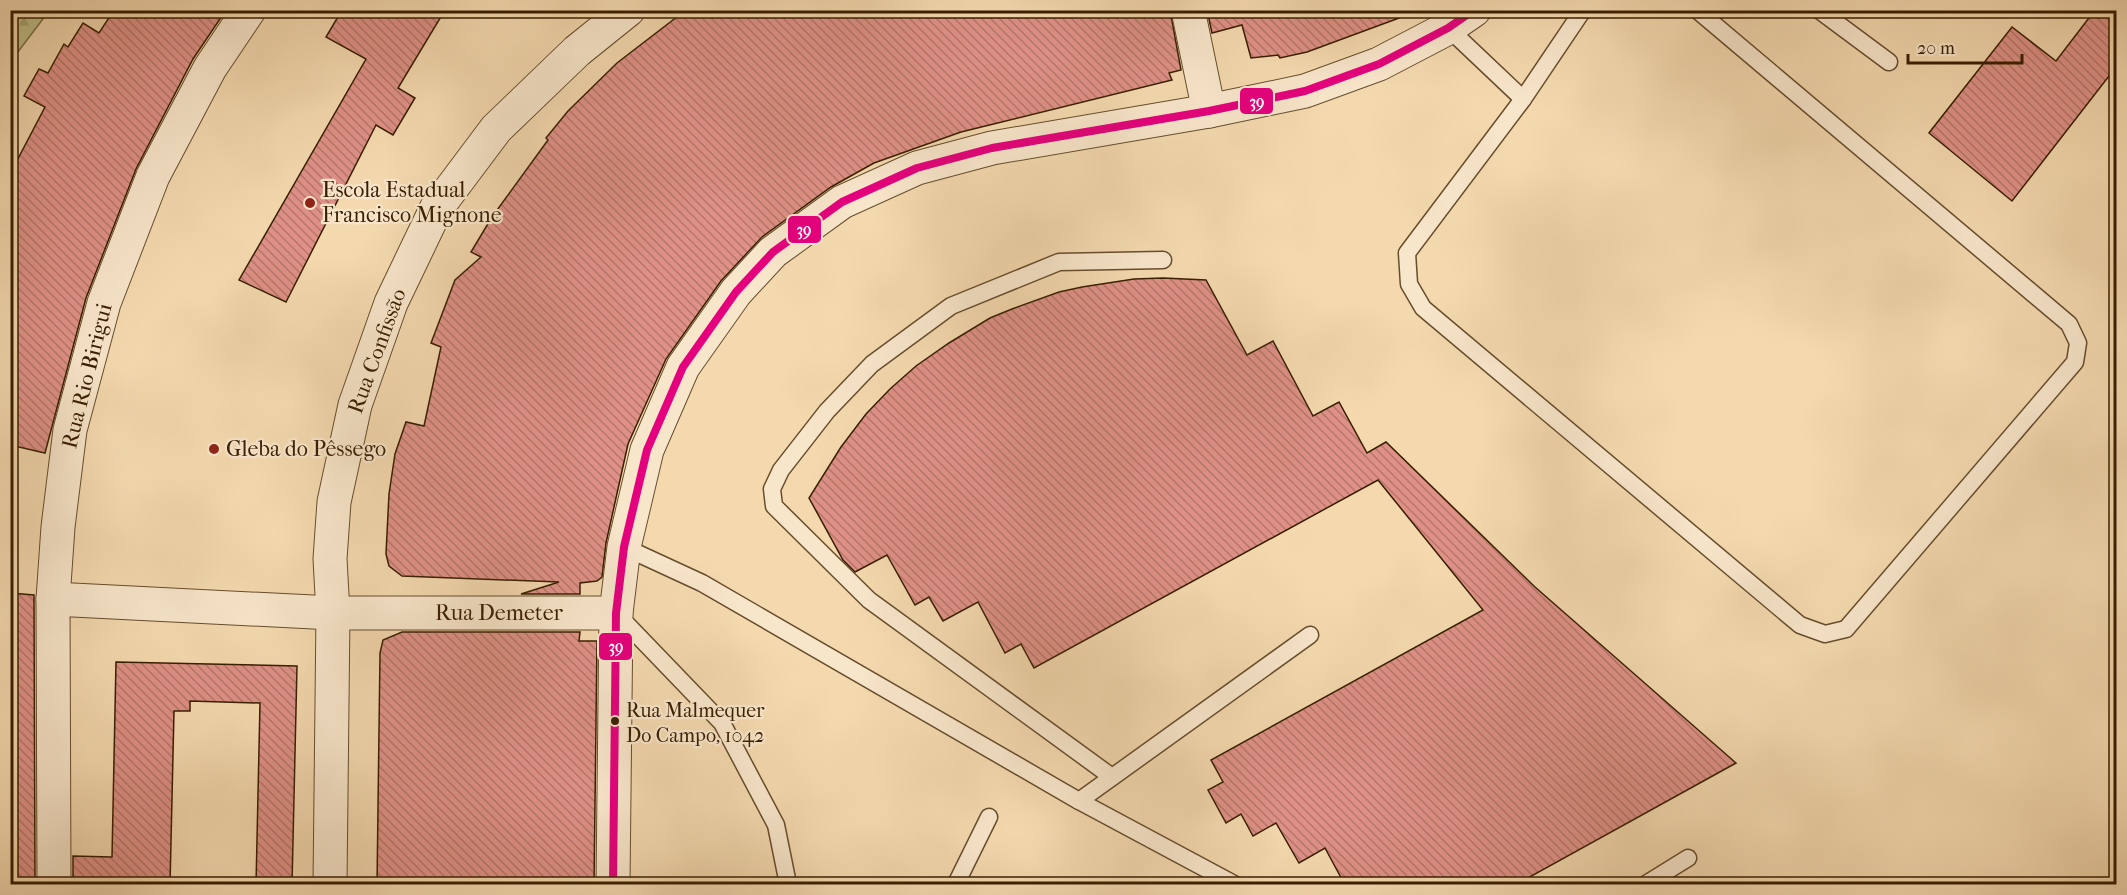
<svg xmlns="http://www.w3.org/2000/svg" width="2127" height="895" font-family="'IM FELL French Canon',serif">
<style>
.forest{fill:url(#forest-firs);stroke:#7b6e45;stroke-width:1.5}
.building{fill:url(#building-back-hatch);stroke:#381e01;stroke-width:1.5}
.lines{fill:none;stroke-linecap:round;stroke-linejoin:round}
.lane-casing{stroke:#674d2c;stroke-width:19}
.street-casing{stroke:#674d2c;stroke-width:35}
.lane{stroke:#f8e6cb;stroke-width:16}
.street{stroke:#f8e6cb;stroke-width:33}
.bus-1-casing{stroke:#f8e6cb;stroke-width:12}
.bus-1{stroke:#e5007d;stroke-width:8}
.poi-dot{fill:#8f2418;stroke:#f8e6cb;stroke-width:2}
.bus-dot{fill:#381e01;stroke:#f8e6cb;stroke-width:2}
.labels{text-anchor:middle;dominant-baseline:central;stroke-width:4.5;stroke-linejoin:round;paint-order:stroke}
.bus-label{font-size:20px;fill:#381e01;stroke:#f8e6cb;text-anchor:start}
.poi-label{font-size:22px;fill:#381e01;stroke:#f8e6cb;text-anchor:start}
.street-label{font-size:22px;fill:#381e01;stroke:#f8e6cb}
.line-badge{stroke:#f8e6cb;stroke-width:2}
.badge-label{font-size:16px;text-anchor:middle;font-weight:bold;fill:#fff}
</style>
<defs>
<pattern id="forest-firs" width="22" height="20" patternUnits="userSpaceOnUse" patternTransform="scale(1.5)"><rect width="22" height="20" fill="#bebf89"/><path d="M5 1l3.5 6h-7zM16 11l3.5 6h-7z" fill="#a4a474"/></pattern>
<pattern id="building-back-hatch" width="6" height="6" patternUnits="userSpaceOnUse" patternTransform="scale(1.5)"><rect width="6" height="6" fill="#df9187"/><path d="M-1 5l2 2M0 0l6 6M5-1l2 2" fill="none" stroke="#b6766c"/></pattern>
</defs>
<rect width="100%" height="100%" fill="#f4d9af"/>
<filter id="stains"><feTurbulence type="fractalNoise" baseFrequency=".00333" numOctaves="4"/><feColorMatrix values="0 0 0 0 .2 0 0 0 0 .09 0 0 0 0 .02 0 0 0 .5 -.17"/></filter>
<radialGradient id="worn" r=".72"><stop offset=".6" stop-color="#630" stop-opacity="0"/><stop offset="1" stop-color="#630" stop-opacity=".3"/></radialGradient>
<path class="forest" d="M11,10L49,11L11,61L10,11Z"/>
<g class="building">
<path d="M114,10H226L193,59L136,169L86,298L45,453L10,445V174L45,107L24,96L39,69L48,73L64,44L68,47L83,23L99,33Z"/>
<path d="M342,10H445L398,88L415,98L393,135L376,125L286,302L239,280L366,59L326,37Z"/>
<path d="M686,10H1170L1181,70L1169,73L1172,80L961,132L874,163L831,187L762,237L721,281L666,359L628,444L606,543L602,577L597,581L580,583V594H521L559,582L402,576L389,566L386,554L389,494L395,454L406,422L424,426L441,347L431,343L455,280L481,257L471,252L492,217L548,140L546,138L568,111L617,63Z"/>
<path d="M1207,10H1409L1410,14L1307,52L1280,58L1278,55L1251,58L1242,25L1212,33Z"/>
<path d="M2095,10H2116V67L2012,201L1929,133L2012,27L2056,61Z"/>
<path d="M1163,278L1206,280L1247,355L1273,341L1313,416L1339,402L1367,453L1386,442L1535,587L1736,763L1515,885H1345L1325,848L1299,863L1276,823L1253,836L1241,814L1226,823L1208,790L1223,782L1211,760L1483,610L1378,480L1034,668L1021,644L1005,653L978,602L943,621L929,597L915,605L887,555L855,572L843,560L809,498L841,447L866,414L890,389L916,366L949,343L990,318L1012,309L1059,292L1082,287L1134,279Z"/>
<path d="M10,593L34,595L35,885H10Z"/>
<path d="M402,632H580L579,641H597L594,885H377L380,653L383,640Z"/>
<path d="M116,662L297,666L292,885H256L260,703L190,701V711H174L170,885H73V856L112,857Z"/>
</g>
<g class="lines">
<defs>
<g id="lane">
<path d="M1583,10L1523,99L1407,253L1409,284L1423,308L1800,625L1825,634L1846,629L2075,362L2078,343L2069,324L1697,10"/>
<path d="M1819,10L1889,62"/>
<path d="M1448,28L1523,99"/>
<path d="M624,547L702,583L1079,801L1234,884"/>
<path d="M618,615L722,723L776,825L788,884"/>
<path d="M1112,777L869,600L774,506L772,489L781,470L827,411L872,364L951,306L1059,262L1163,260"/>
<path d="M1079,801L1310,635"/>
<path d="M956,884L989,817"/>
<path d="M1646,884L1688,858"/>
</g>
<g id="street">
<path d="M1188,10L1209,111"/>
<path d="M53,599L333,613H616"/>
<path d="M54,884L53,599L58,527L70,430L104,303L153,176L210,68L249,10"/>
<path d="M330,884L333,613L330,559L334,502L355,405L391,303L436,209L496,129L577,51L628,10"/>
<path d="M613,884L616,613L624,547L647,450L683,367L736,292L773,252L842,202L917,168L992,148L1209,111L1305,91L1379,64L1448,28L1474,10"/>
</g>
</defs>
<use href="#lane" class="lane-casing"/>
<use href="#street" class="street-casing"/>
<use href="#lane" class="lane"/>
<use href="#street" class="street"/>
<defs>
<path id="bus-1" d="M613,884L616,613L624,547L647,450L683,367L736,292L773,252L842,202L917,168L992,148L1209,111L1305,91L1379,64L1448,28L1474,10"/>
</defs>
<use href="#bus-1" class="bus-1-casing"/>
<use href="#bus-1" class="bus-1"/>
</g>
<g class="poi-dot">
<circle cx="310" cy="203" r="6"/>
<circle cx="214" cy="449" r="6"/>
</g>
<circle class="bus-dot" cx="615" cy="721" r="5"/>
<g class="labels">
<g class="bus-label">
<text x="626" y="710">Rua Malmequer<tspan x="626" dy="25">Do Campo, 1042</tspan></text>
</g>
<g class="poi-label">
<text x="322" y="190">Escola Estadual<tspan x="322" dy="25">Francisco Mignone</tspan></text>
<text x="226" y="449">Gleba do Pêssego</text>
</g>
<g class="street-label">
<text transform="translate(377 351) rotate(-70)">Rua Confissão</text>
<text transform="translate(87 376) rotate(-76)">Rua Rio Birigui</text>
<text x="499" y="613">Rua Demeter</text>
</g>
</g>
<g class="line-badge">
<rect x="1239" y="87" width="35" height="28" rx="6" fill="#e5007d"/>
<rect x="787" y="215" width="35" height="29" rx="6" fill="#e5007d"/>
<rect x="598" y="632" width="35" height="29" rx="6" fill="#e5007d"/>
</g>
<g class="badge-label">
<text x="1257" y="107">39</text>
<text x="804" y="235">39</text>
<text x="616" y="652">39</text>
</g>
<rect width="2127" height="895" fill="none" stroke="#f4d9af" stroke-width="36"/>
<rect x="12" y="12" width="2103" height="871" fill="none" stroke="#381e01" stroke-width="3"/>
<rect x="18" y="18" width="2091" height="859" fill="none" stroke="#381e01" stroke-width="1.5"/>
<path d="M1908 54v9h114v-9" fill="none" stroke="#381e01" stroke-width="3"/>
<text x="1917" y="54" font-size="18" fill="#381e01" stroke="#f8e6cb" stroke-width="4.5" paint-order="stroke">20 m</text>
<rect width="100%" height="100%" filter="url(#stains)"/>
<rect width="100%" height="100%" fill="url(#worn)"/>
</svg>
